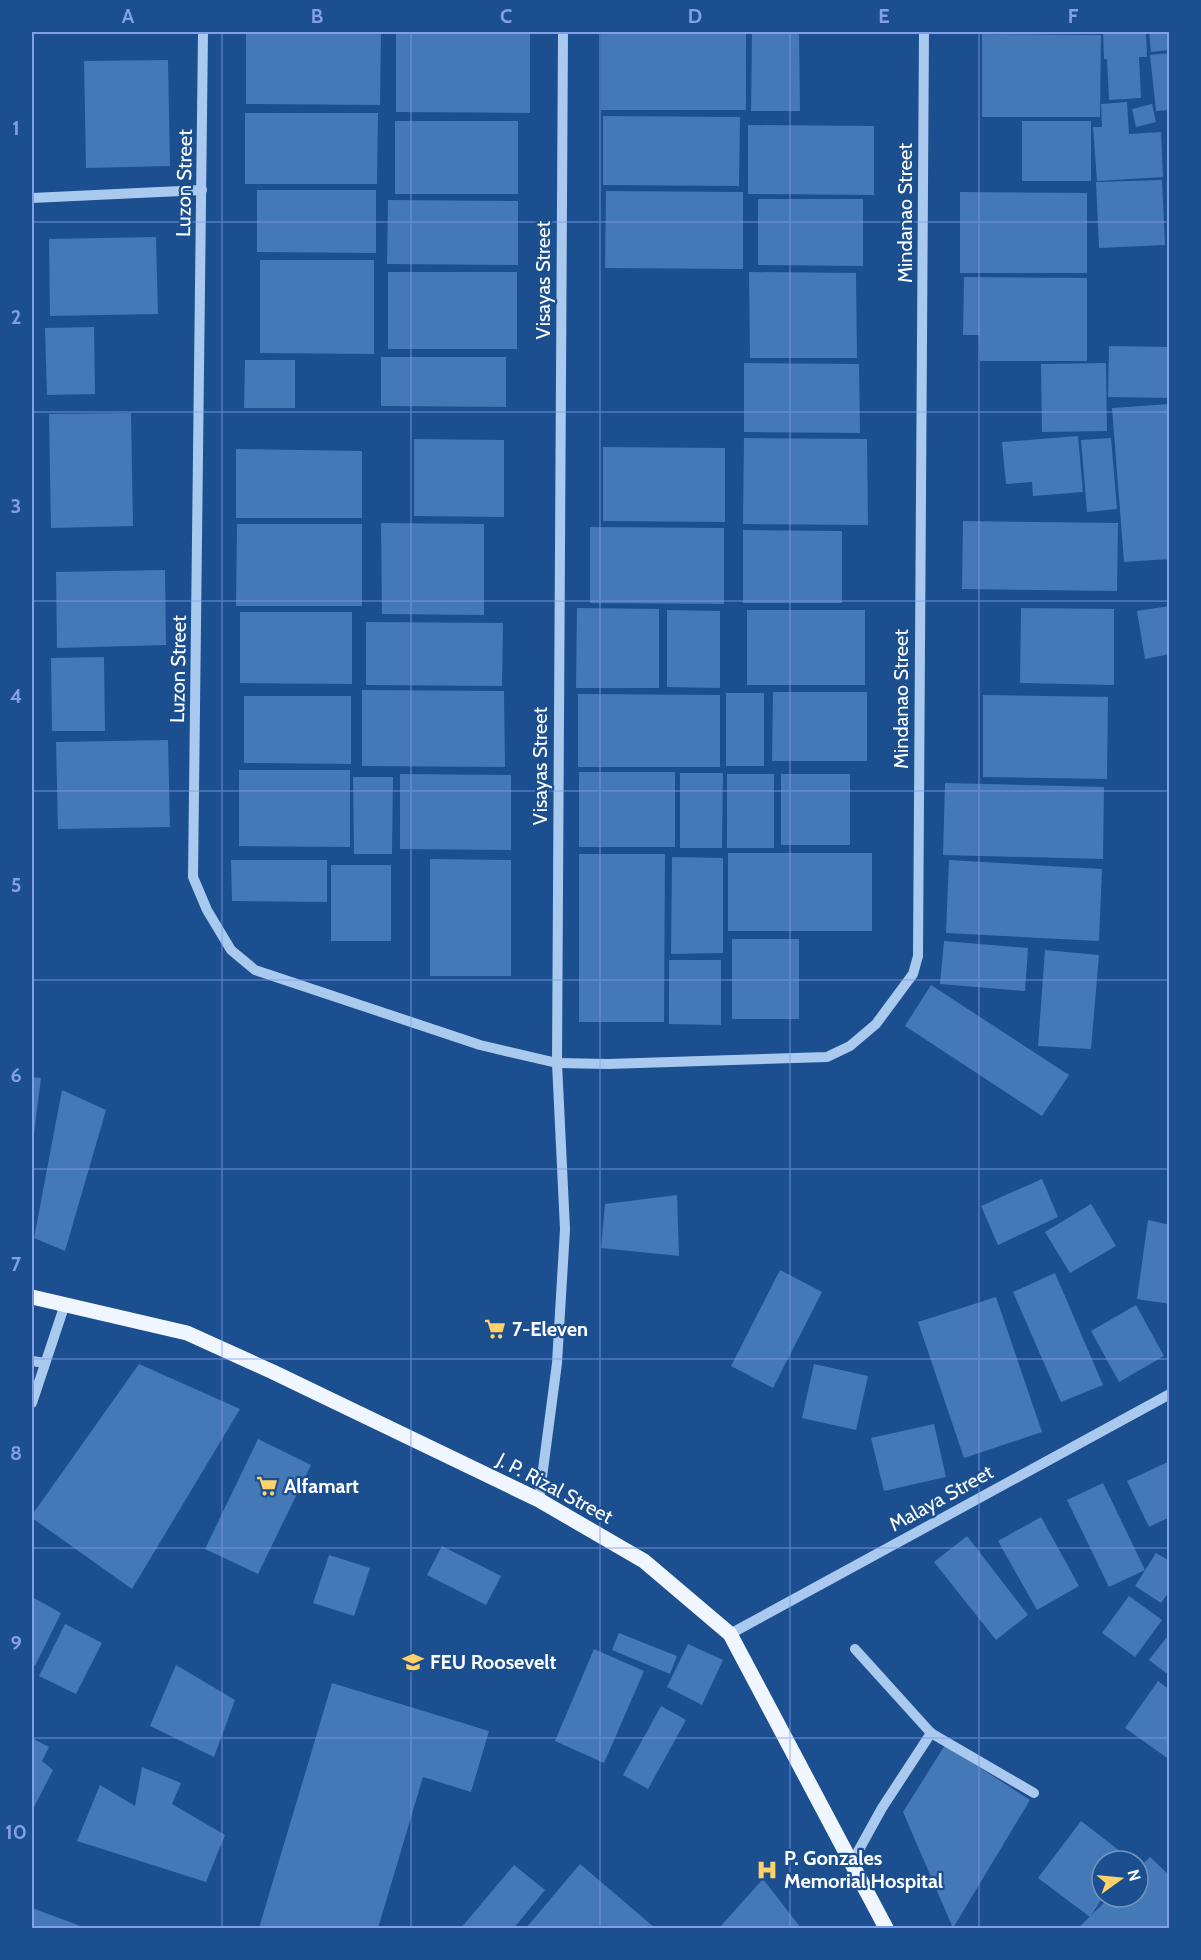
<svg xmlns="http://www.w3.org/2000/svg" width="1201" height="1960" font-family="Cabin,sans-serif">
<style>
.building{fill:#4478b7}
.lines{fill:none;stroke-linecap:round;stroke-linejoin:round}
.minor{stroke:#a9c9ee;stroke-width:10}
.major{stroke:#f0f6ff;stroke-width:15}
.grid{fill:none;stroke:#839eea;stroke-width:1.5;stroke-opacity:0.55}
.labels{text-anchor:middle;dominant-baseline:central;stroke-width:4.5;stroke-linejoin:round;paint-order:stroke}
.street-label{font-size:20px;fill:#fff;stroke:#1b4f8f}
.poi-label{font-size:20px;font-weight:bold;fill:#fff;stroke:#1b4f8f;text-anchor:start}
.neatline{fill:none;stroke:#839eea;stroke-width:2}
.grid-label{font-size:20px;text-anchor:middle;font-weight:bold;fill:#839eea}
</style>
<rect width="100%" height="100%" fill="#1b4f8f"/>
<g class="building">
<path d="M246,32H381L380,105L246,104Z"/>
<path d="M396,32H530V113L396,112Z"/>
<rect x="601" y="32" width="145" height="78"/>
<path d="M752,32H799L800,111H751Z"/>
<path d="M1103,32H1146L1147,57H1139L1141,98L1109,100L1107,59H1104Z"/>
<path d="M1149,32H1170V50L1151,52Z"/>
<path d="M982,34L1101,35L1100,117H982Z"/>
<path d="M1170,53V110L1156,111L1150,55Z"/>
<path d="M168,60L170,166L86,168L84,61Z"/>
<path d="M1127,102L1129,134L1161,132L1163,177L1097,181L1093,127H1102L1101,104Z"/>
<path d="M1152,104L1156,122L1136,127L1132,109Z"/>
<path d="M245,113H378L377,184H245Z"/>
<path d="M603,116L740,117L739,186L603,185Z"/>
<rect x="395" y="121" width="123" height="73"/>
<rect x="1022" y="121" width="69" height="60"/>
<path d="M748,125L874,126V195L748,194Z"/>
<path d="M1162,180L1165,245L1099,248L1096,182Z"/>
<path d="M257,190H376V253L257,252Z"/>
<path d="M606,191L743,192V269L605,268Z"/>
<path d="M960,192L1087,193V273H960Z"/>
<path d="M758,199H863V266L758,265Z"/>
<path d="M388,200L518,201V265L387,264Z"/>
<path d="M156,237L158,314L50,316L49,239Z"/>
<path d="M260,260H374V354L260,353Z"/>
<rect x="388" y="272" width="129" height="77"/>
<path d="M749,272L856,273L857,358H750Z"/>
<path d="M964,277L1087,278V361H980L979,335H963Z"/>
<path d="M94,327L95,394L47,395L45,328Z"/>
<path d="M1109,346L1170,347V398L1108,397Z"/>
<path d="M381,357H506V407L381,406Z"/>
<path d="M245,360H295V408H244Z"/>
<path d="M744,363L859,364L860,433L744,432Z"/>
<path d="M1106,363L1107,431L1042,432L1041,364Z"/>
<path d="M1170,404V559L1124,562L1112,408Z"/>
<path d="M131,413L133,526L51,528L49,414Z"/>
<path d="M1078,436L1083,492L1033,496L1032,482L1006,484L1002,442Z"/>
<path d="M744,438L867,439L868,525L743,524Z"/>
<path d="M1111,438L1117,509L1087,512L1081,440Z"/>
<path d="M414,439L504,440V517L414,516Z"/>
<path d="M603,447L725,448V522L603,521Z"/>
<path d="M236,449L362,451V518H236Z"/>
<path d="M963,521L1118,523L1117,591L962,589Z"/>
<path d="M381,523L484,524V615L382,614Z"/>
<path d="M237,524H362V606H236Z"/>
<path d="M590,527L724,528V604L590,603Z"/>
<path d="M743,530L842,531V603H743Z"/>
<path d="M165,570L166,645L57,648L56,572Z"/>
<path d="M1170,606V654L1145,659L1137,611Z"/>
<path d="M577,608L659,609V688H576Z"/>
<path d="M1021,608L1114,609V685L1020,683Z"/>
<path d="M667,610L720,611V688L667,687Z"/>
<rect x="747" y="610" width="118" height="75"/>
<path d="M240,612H352V684L240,683Z"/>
<path d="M366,622L503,623L502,686L366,685Z"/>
<path d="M104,657L105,731H52L51,658Z"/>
<path d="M362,690L504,691L505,767L362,766Z"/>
<path d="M773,692H867V761H772Z"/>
<rect x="726" y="693" width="38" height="73"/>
<path d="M578,694L720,695V767H578Z"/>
<path d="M983,695L1108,697L1107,779L983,777Z"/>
<path d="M244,696H351V764L244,763Z"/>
<path d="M168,740L170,827L58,829L56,742Z"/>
<path d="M239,770H350V847L239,846Z"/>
<rect x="579" y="772" width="96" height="75"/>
<path d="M680,773H723L722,848H680Z"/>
<path d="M400,774L511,775V850L400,849Z"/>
<rect x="727" y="774" width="47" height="74"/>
<rect x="781" y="774" width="69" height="71"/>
<path d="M353,777H393L392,854H354Z"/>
<path d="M945,783L1104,787L1103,859L943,855Z"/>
<rect x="728" y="853" width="144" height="78"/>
<path d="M579,854H665L664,1022H579Z"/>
<path d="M672,857L723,858V953L671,954Z"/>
<path d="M430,859L511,860V976H430Z"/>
<path d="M231,860H327V902L232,901Z"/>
<path d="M949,860L1102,869L1099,941L946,933Z"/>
<rect x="331" y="865" width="60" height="76"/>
<rect x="732" y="939" width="67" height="80"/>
<path d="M944,941L1028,948L1025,991L940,984Z"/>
<path d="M1045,950L1099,955L1091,1049L1038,1046Z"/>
<path d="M669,960H721V1025L669,1024Z"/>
<path d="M931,985L1069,1075L1042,1116L905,1026Z"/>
<path d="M32,1077L41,1078L33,1141H32Z"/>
<path d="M62,1090L106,1110L65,1251L34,1238Z"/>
<path d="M1042,1179L1058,1217L998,1245L981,1206Z"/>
<path d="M677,1195L679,1256L601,1248L605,1204Z"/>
<path d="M1091,1204L1116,1246L1070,1273L1045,1232Z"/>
<path d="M1148,1220L1170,1225V1304L1137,1299Z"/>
<path d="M780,1270L822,1292L773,1388L731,1366Z"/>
<path d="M1055,1273L1103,1385L1061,1402L1013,1292Z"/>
<path d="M996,1297L1042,1432L964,1458L918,1322Z"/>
<path d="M1136,1305L1164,1356L1119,1382L1091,1331Z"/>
<path d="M139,1364L240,1409L132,1589L32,1518V1515Z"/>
<path d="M814,1364L868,1376L856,1430L802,1418Z"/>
<path d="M934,1424L946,1477L884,1491L871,1438Z"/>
<path d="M258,1439L311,1465L258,1574L205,1549Z"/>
<path d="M1170,1461V1517L1149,1527L1127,1481Z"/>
<path d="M1103,1483L1145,1570L1109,1587L1067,1500Z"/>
<path d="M1041,1517L1079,1586L1037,1610L998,1541Z"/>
<path d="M967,1536L1028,1615L996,1640L934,1562Z"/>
<path d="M442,1546L501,1576L486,1605L427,1575Z"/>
<path d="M1156,1553L1170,1561V1590L1161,1603L1135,1586Z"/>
<path d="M329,1555L370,1568L354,1616L313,1603Z"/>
<path d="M1129,1596L1162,1620L1135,1657L1102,1633Z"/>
<path d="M32,1597L61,1613L35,1666L32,1664Z"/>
<path d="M65,1624L102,1643L76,1694L39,1676Z"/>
<path d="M619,1633L677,1656L670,1674L612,1650Z"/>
<path d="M1170,1633V1676L1149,1660Z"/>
<path d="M688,1644L723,1660L702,1705L667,1687Z"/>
<path d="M594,1649L644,1671L604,1763L555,1741Z"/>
<path d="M176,1665L235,1700L214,1757L150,1726Z"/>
<path d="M1158,1681L1170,1690V1760L1125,1728Z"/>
<path d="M332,1683L489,1731L471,1792L423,1777L378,1928H259Z"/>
<path d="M661,1706L686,1720L648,1789L623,1775Z"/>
<path d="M32,1738L49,1747L42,1761L53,1770L32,1811Z"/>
<path d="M945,1745L1030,1800L953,1928L903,1812Z"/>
<path d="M142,1767L181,1783L172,1804L225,1835L206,1882L77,1841L100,1785L135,1806Z"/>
<path d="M1081,1821L1129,1858L1127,1861H1102L1103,1897L1090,1917L1038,1878Z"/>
<path d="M1150,1857L1170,1876V1928H1078L1110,1897H1138V1869Z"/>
<path d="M580,1864L655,1928H526Z"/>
<path d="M514,1865L545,1890L514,1928H461Z"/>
<path d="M763,1879L801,1928H719Z"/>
<path d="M32,1908L86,1928H32Z"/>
</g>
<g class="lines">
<g class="minor">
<path d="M203,32L193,877L207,910L231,950L255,970L480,1045L557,1063L608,1064L827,1057L850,1046L876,1024L913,974L918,956L924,32"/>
<path d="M32,198L202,190"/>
<path d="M32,1361L45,1363"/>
<path d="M32,1403L65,1304"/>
<path d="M539,1500L557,1363L565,1229L557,1063L563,32"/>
<path d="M730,1634L1170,1394"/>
<path d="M855,1649L931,1733L1034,1793"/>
<path d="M851,1864L882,1808L931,1733"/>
</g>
<path class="major" d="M32,1297L187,1333L273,1372L539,1500L644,1561L730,1634L886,1928"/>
</g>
<path class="grid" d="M222,32V1928M411,32V1928M600,32V1928M790,32V1928M979,32V1928M32,222H1170M32,412H1170M32,601H1170M32,791H1170M32,980H1170M32,1169H1170M32,1359H1170M32,1548H1170M32,1738H1170"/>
<defs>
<symbol id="supermarket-bare" viewBox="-9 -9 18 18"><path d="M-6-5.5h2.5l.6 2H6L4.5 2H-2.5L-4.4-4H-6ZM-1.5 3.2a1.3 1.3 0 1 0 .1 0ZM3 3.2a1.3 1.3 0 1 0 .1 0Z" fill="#ffd166" stroke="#1b4f8f" stroke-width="2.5" paint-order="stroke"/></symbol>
<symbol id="university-bare" viewBox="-9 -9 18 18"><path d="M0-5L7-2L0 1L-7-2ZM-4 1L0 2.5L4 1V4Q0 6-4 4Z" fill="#ffd166" stroke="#1b4f8f" stroke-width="2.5" paint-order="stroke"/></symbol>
<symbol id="hospital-bare" viewBox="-9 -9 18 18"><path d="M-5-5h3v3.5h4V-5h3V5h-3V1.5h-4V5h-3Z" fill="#ffd166" stroke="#1b4f8f" stroke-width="2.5" paint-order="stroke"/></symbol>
</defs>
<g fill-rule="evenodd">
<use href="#supermarket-bare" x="480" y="1314" width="30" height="30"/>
<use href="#supermarket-bare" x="252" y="1471" width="30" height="30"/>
<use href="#university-bare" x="398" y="1647" width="30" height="30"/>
<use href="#hospital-bare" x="752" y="1855" width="30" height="30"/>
</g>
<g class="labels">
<g class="street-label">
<text transform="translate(184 183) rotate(-89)">Luzon Street</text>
<text transform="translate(905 213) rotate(-90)">Mindanao Street</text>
<text transform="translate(543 280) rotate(-90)">Visayas Street</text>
<text transform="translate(178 669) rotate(-89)">Luzon Street</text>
<text transform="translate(901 699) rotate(-90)">Mindanao Street</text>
<text transform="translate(540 766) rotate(-90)">Visayas Street</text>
<text transform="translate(555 1488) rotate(28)">J. P. Rizal Street</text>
<text transform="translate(941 1498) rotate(-29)">Malaya Street</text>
</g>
<g class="poi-label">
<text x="512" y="1329">7-Eleven</text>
<text x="284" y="1486">Alfamart</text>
<text x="430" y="1662">FEU Roosevelt</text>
<text x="784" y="1858">P. Gonzales<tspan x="784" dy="23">Memorial Hospital</tspan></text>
</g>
</g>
<rect width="1201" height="1960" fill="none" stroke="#1b4f8f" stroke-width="66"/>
<g transform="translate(1120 1879) rotate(75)"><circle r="28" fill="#1b4f8f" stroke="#7695bc" stroke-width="1.5"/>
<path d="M0-4.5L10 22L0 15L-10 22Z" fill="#ffd166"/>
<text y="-9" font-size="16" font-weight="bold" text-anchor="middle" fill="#ffffff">N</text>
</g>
<rect x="33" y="33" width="1135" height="1894" class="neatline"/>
<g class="grid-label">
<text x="128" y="23">A</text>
<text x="317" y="23">B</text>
<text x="506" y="23">C</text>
<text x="695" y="23">D</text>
<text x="884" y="23">E</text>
<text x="1073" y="23">F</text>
<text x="16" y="135">1</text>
<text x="16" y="324">2</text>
<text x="16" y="513">3</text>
<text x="16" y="703">4</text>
<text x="16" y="892">5</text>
<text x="16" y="1082">6</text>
<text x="16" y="1271">7</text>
<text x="16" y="1460">8</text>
<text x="16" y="1650">9</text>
<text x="16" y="1839">10</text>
</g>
</svg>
